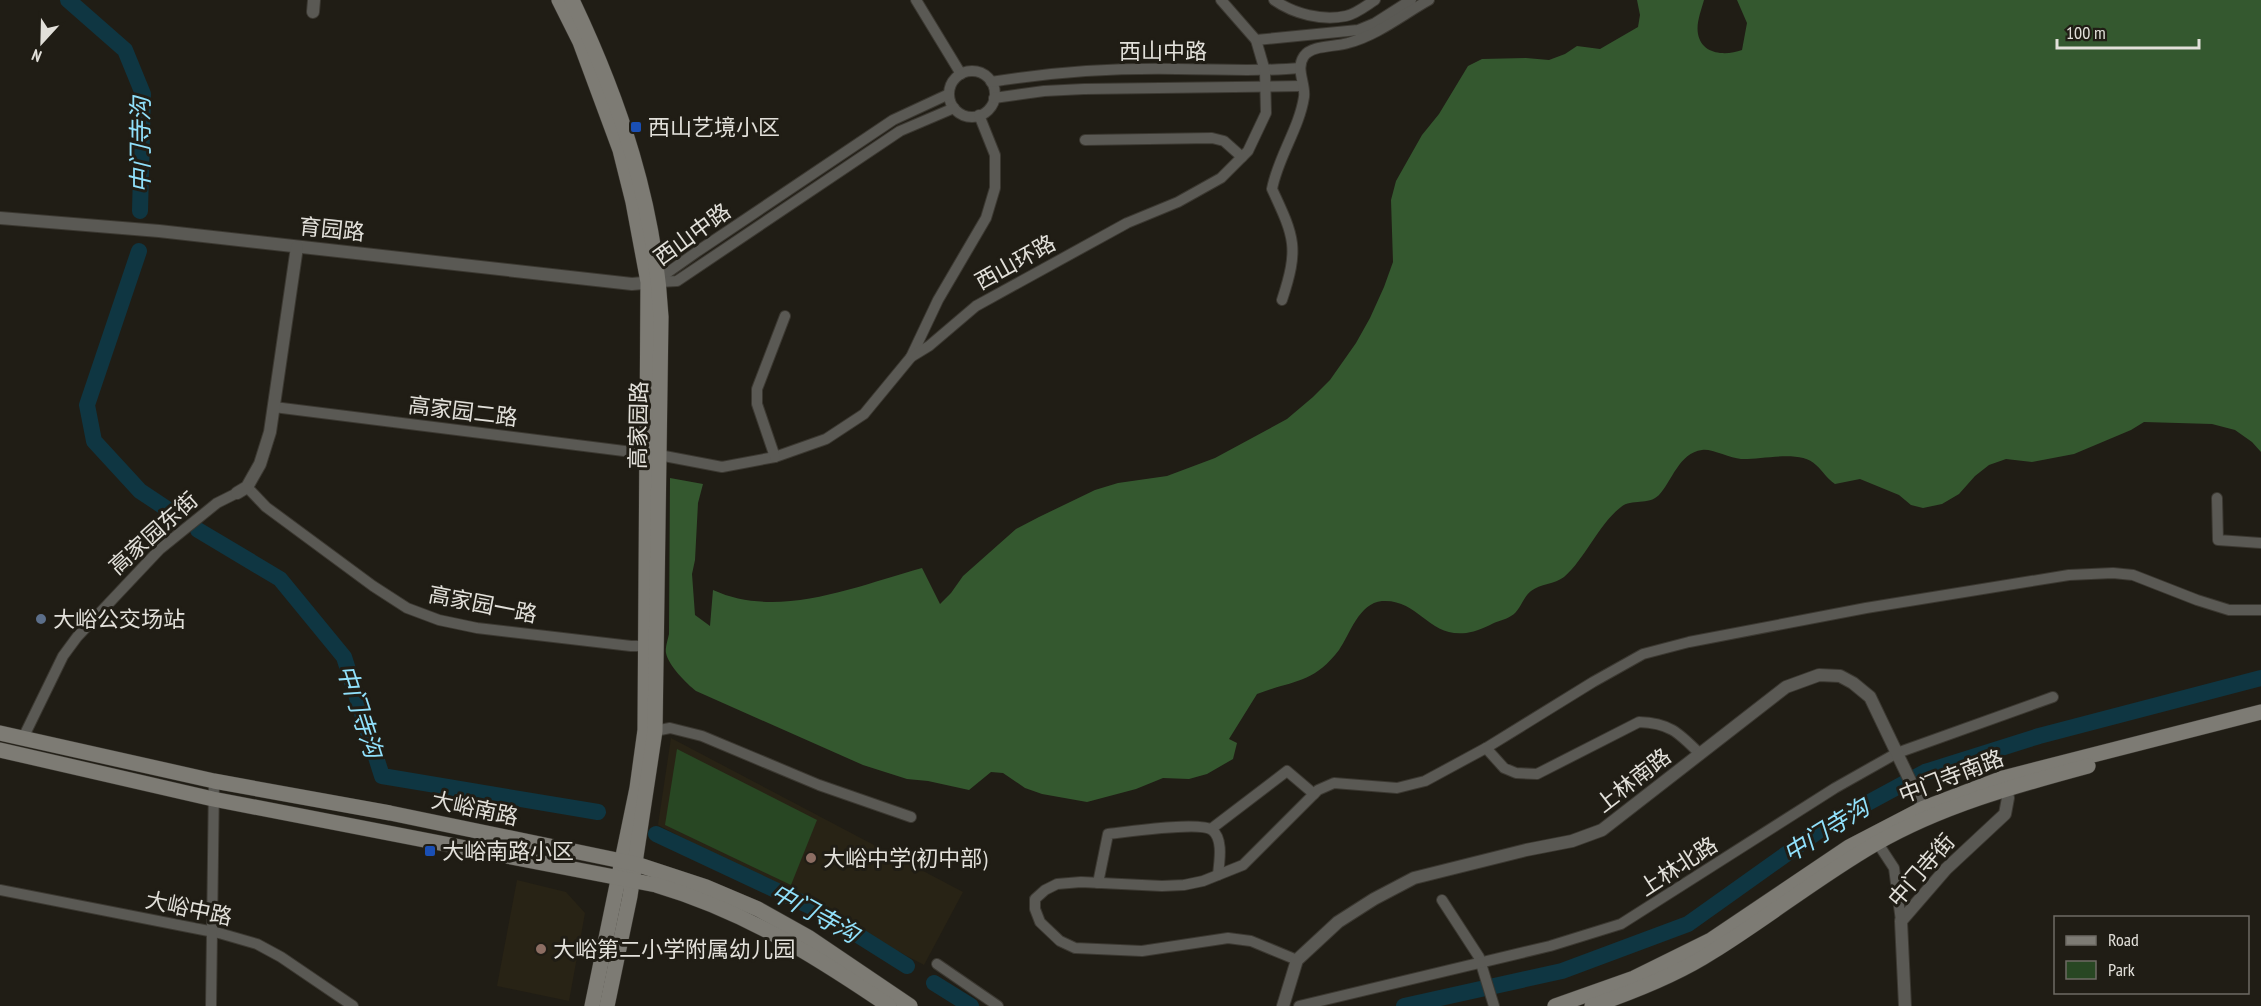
<svg xmlns="http://www.w3.org/2000/svg" width="2261" height="1006" font-family="'PT Sans Narrow','Noto Sans SC',sans-serif">
<style>
.built{fill:#282315}
.green{fill:#284723}
.forest{fill:#34582f}
.lines{fill:none;stroke-linecap:round;stroke-linejoin:round}
.river{stroke:#0f3642;stroke-width:16}
.minor-casing{stroke:#3b3831;stroke-width:12}
.tertiary-casing{stroke:#3b3831;stroke-width:14}
.secondary-casing{stroke:#3b3831;stroke-width:16}
.minor{stroke:#5a5954;stroke-width:10}
.tertiary{stroke:#5a5954;stroke-width:12}
.secondary{stroke:#7d7b74;stroke-width:15}
.transit-dot{fill:#1a4fb4;stroke:#201d15;stroke-width:2}
.service-dot{fill:#5c6f8a;stroke:#201d15;stroke-width:2}
.education-dot{fill:#8d6e63;stroke:#201d15;stroke-width:2}
.labels{text-anchor:middle;dominant-baseline:central;stroke-width:6;stroke-linejoin:round;paint-order:stroke}
.street-label{font-size:22px;fill:#e2e0da;stroke:#201d15}
.poi-label{font-size:22px;fill:#e2e0da;stroke:#201d15;text-anchor:start}
.water-label{font-size:24px;font-style:italic;fill:#91e1fc;stroke:#201d15}
</style>
<rect width="100%" height="100%" fill="#201d15"/>
<g class="built">
<path d="M671,738L963,892L924,965L658,825Z"/>
<path d="M517,880L566,892L585,913L569,1001L497,986Z"/>
</g>
<path class="green" d="M677,749L817,820L791,885L665,825Z"/>
<path class="forest" d="M1637,0H1704C1701,11 1696,23 1698,34C1702,55 1726,56 1742,50L1747,23L1737,0H2261V452L2252,442L2235,430L2212,424L2144,422L2131,430L2074,454L2032,462L2006,459L1989,465L1975,476L1959,494L1942,504L1923,508L1911,505L1899,495L1860,479L1835,484C1825,477 1824,472 1816,465C1801,449 1761,460 1741,459C1730,458 1710,448 1702,450C1679,453 1672,481 1659,495C1648,506 1632,498 1621,507C1598,525 1585,559 1564,577C1555,584 1540,584 1531,591C1523,597 1520,611 1511,616C1506,620 1496,621 1490,625C1432,654 1425,598 1382,601C1359,603 1350,634 1339,650C1313,684 1293,680 1257,694L1229,739L1237,743L1233,759L1207,774L1189,779L1163,778L1136,789L1087,802L1042,794L1025,788L1003,773L991,772L969,790L928,781L907,779L863,765L696,691C687,684 668,665 666,653C665,648 668,639 669,634L670,478L703,484L698,503L695,560L692,574L695,615L710,626L713,590C779,620 856,586 922,568L940,604L951,593L963,576L1016,529L1039,517L1095,490L1118,483L1167,476L1215,458L1287,419L1313,397L1330,380L1356,343L1370,318L1384,287L1393,262L1391,200L1396,181L1422,135L1439,114L1468,66L1482,59L1526,58L1549,60L1565,54L1577,46L1600,49L1638,27L1640,15Z"/>
<g class="lines">
<g class="river">
<path d="M68,0L125,50L143,94L140,211"/>
<path d="M139,251L87,405L94,441L140,491L176,515"/>
<path d="M198,530L280,579L344,657L382,776L598,812"/>
<path d="M656,834L818,910L907,966"/>
<path d="M934,983L971,1006"/>
<path d="M1404,1006L1562,971L1688,924L1827,825L1925,772L2039,736L2261,678"/>
</g>
<defs>
<g id="minor">
<path d="M916,0L961,74"/>
<path d="M1274,0C1294,14 1322,21 1346,16C1356,14 1367,5 1375,0"/>
<path d="M1256,40L1358,30L1375,23L1411,0"/>
<circle cx="972" cy="94" r="23"/>
<path d="M991,82C1052,72 1115,68 1177,69C1219,69 1259,72 1300,68"/>
<path d="M994,98L1044,91L1084,89L1302,86"/>
<path d="M1085,140L1212,138L1224,141L1242,157"/>
<path d="M659,282L667,273L698,251L893,120L949,94"/>
<path d="M659,282L677,281L900,131L954,108"/>
<path d="M1282,300C1299,248 1295,238 1272,189C1278,157 1299,129 1304,97C1306,84 1295,69 1304,56C1312,45 1335,47 1348,43C1378,35 1402,15 1429,0"/>
<path d="M911,357L938,300L986,218L995,188V155L979,115"/>
<path d="M274,407L648,454"/>
<path d="M659,455L722,467L775,457L826,439L864,414L911,357L929,346L976,306L1127,223L1178,202L1221,178L1248,151L1266,113L1265,71L1256,40L1221,0"/>
<path d="M775,457L757,404V389L785,316"/>
<path d="M247,487L266,507L373,586L407,608L439,620L477,628L631,646H645"/>
<path d="M2217,498L2218,540L2261,543"/>
<path d="M655,731L670,728L702,736L819,785L911,817"/>
<path d="M23,738L63,656L77,637L160,549L217,503L237,493"/>
<path d="M1486,748L1504,768L1516,773L1537,774L1639,722C1670,723 1679,733 1700,754"/>
<path d="M1211,829L1287,771L1314,794"/>
<path d="M1875,839L1894,868L1901,921"/>
<path d="M1098,883L1108,834C1126,832 1200,821 1212,830C1224,839 1219,863 1218,875"/>
<path d="M0,890L219,933L257,944L281,957L353,1006"/>
<path d="M1442,900L1479,957L1494,1006"/>
<path d="M1297,960L1251,941L1228,938L1142,951L1075,948L1060,941L1040,922L1035,909V899L1045,890L1057,884L1081,882L1162,886L1184,885L1203,881L1243,865L1318,790L1334,783L1397,788L1425,781L1486,748L1593,682L1643,654L1689,642L1866,608L2069,575L2113,573L2133,575L2197,600L2229,610H2261"/>
<path d="M937,964L998,1006"/>
<path d="M211,1006L214,781"/>
<path d="M1299,1006L1550,946L1621,924L1835,788L1897,753L2053,697"/>
</g>
<g id="tertiary">
<path d="M313,12L314,0"/>
<path d="M0,218L159,231L632,284L655,282"/>
<path d="M237,493L247,487L260,464L270,432L297,247"/>
<path d="M1283,1006L1297,960L1338,922L1374,899L1414,878L1526,850L1572,841L1602,830L1786,687L1819,675L1840,676L1853,683L1870,697L1927,816"/>
<path d="M1905,1006L1901,921L1946,869L2005,814L2008,798L2005,782"/>
</g>
<g id="secondary">
<path d="M559,0L580,42L620,150L633,202L648,282L645,730L637,788L592,1006"/>
<path d="M572,0C620,101 655,205 661,317L655,731L630,896L607,1006"/>
<path d="M0,733L214,781L390,813L636,864L706,887L758,909L808,937L910,1006"/>
<path d="M0,750L213,799L656,885C744,911 814,955 889,1006"/>
<path d="M1555,1006L1634,978L1711,940L1849,847L1924,808L2003,778L2261,712"/>
<path d="M1592,1006C1630,993 1678,974 1712,952C1767,918 1818,877 1875,844C1941,806 2014,786 2088,766"/>
</g>
</defs>
<use href="#minor" class="minor-casing"/>
<use href="#tertiary" class="tertiary-casing"/>
<use href="#secondary" class="secondary-casing"/>
<use href="#minor" class="minor"/>
<use href="#tertiary" class="tertiary"/>
<use href="#secondary" class="secondary"/>
</g>
<g class="transit-dot">
<rect x="630" y="121" width="12" height="12" rx="3"/>
<rect x="424" y="845" width="12" height="12" rx="3"/>
</g>
<circle class="service-dot" cx="41" cy="619" r="6"/>
<g class="education-dot">
<circle cx="811" cy="858" r="6"/>
<circle cx="541" cy="949" r="6"/>
</g>
<g class="labels">
<g class="street-label">
<text x="1163" y="51">西山中路</text>
<text transform="translate(332 229) rotate(6)">育园路</text>
<text transform="translate(692 234) rotate(-36)">西山中路</text>
<text transform="translate(1015 262) rotate(-29)">西山环路</text>
<text transform="translate(463 411) rotate(7)">高家园二路</text>
<text transform="translate(638 425) rotate(-89)">高家园路</text>
<text transform="translate(153 533) rotate(-42)">高家园东街</text>
<text transform="translate(483 604) rotate(11)">高家园一路</text>
<text transform="translate(1951 776) rotate(-21)">中门寺南路</text>
<text transform="translate(1633 780) rotate(-38)">上林南路</text>
<text transform="translate(475 808) rotate(12)">大峪南路</text>
<text transform="translate(1678 866) rotate(-33)">上林北路</text>
<text transform="translate(1921 870) rotate(-49)">中门寺街</text>
<text transform="translate(189 908) rotate(12)">大峪中路</text>
</g>
<g class="poi-label">
<text x="648" y="127">西山艺境小区</text>
<text x="53" y="619">大峪公交场站</text>
<text x="442" y="851">大峪南路小区</text>
<text x="823" y="858">大峪中学(初中部)</text>
<text x="553" y="949">大峪第二小学附属幼儿园</text>
</g>
<g class="water-label">
<text transform="translate(140 145) rotate(-90)">中门寺沟</text>
<text transform="translate(360 711) rotate(72)">中门寺沟</text>
<text transform="translate(1826 830) rotate(-32)">中门寺沟</text>
<text transform="translate(815 913) rotate(29)">中门寺沟</text>
</g>
</g>
<rect x="2054" y="916" width="195" height="78" fill="#201d15" stroke="#6e6b64" stroke-width="1.5"/>
<rect x="2066" y="936" width="30" height="9" fill="#7d7b74" stroke="#6e6b64" stroke-width="1.5"/>
<text x="2108" y="946" font-size="18" fill="#e2e0da">Road</text>
<rect x="2066" y="961" width="30" height="18" fill="#284723" stroke="#6e6b64" stroke-width="1.5"/>
<text x="2108" y="976" font-size="18" fill="#e2e0da">Park</text>
<g transform="translate(42 42) rotate(202)" stroke="#201d15" stroke-width="4.5" paint-order="stroke">
<path d="M0-4.5L10 22L0 15L-10 22Z" fill="#e2e0da"/>
<text y="-9" font-size="16" font-weight="bold" text-anchor="middle" fill="#e2e0da">N</text>
</g>
<path d="M2057 39v9h142v-9" fill="none" stroke="#e2e0da" stroke-width="3"/>
<text x="2066" y="39" font-size="18" fill="#e2e0da" stroke="#201d15" stroke-width="4.5" paint-order="stroke">100 m</text>
</svg>
